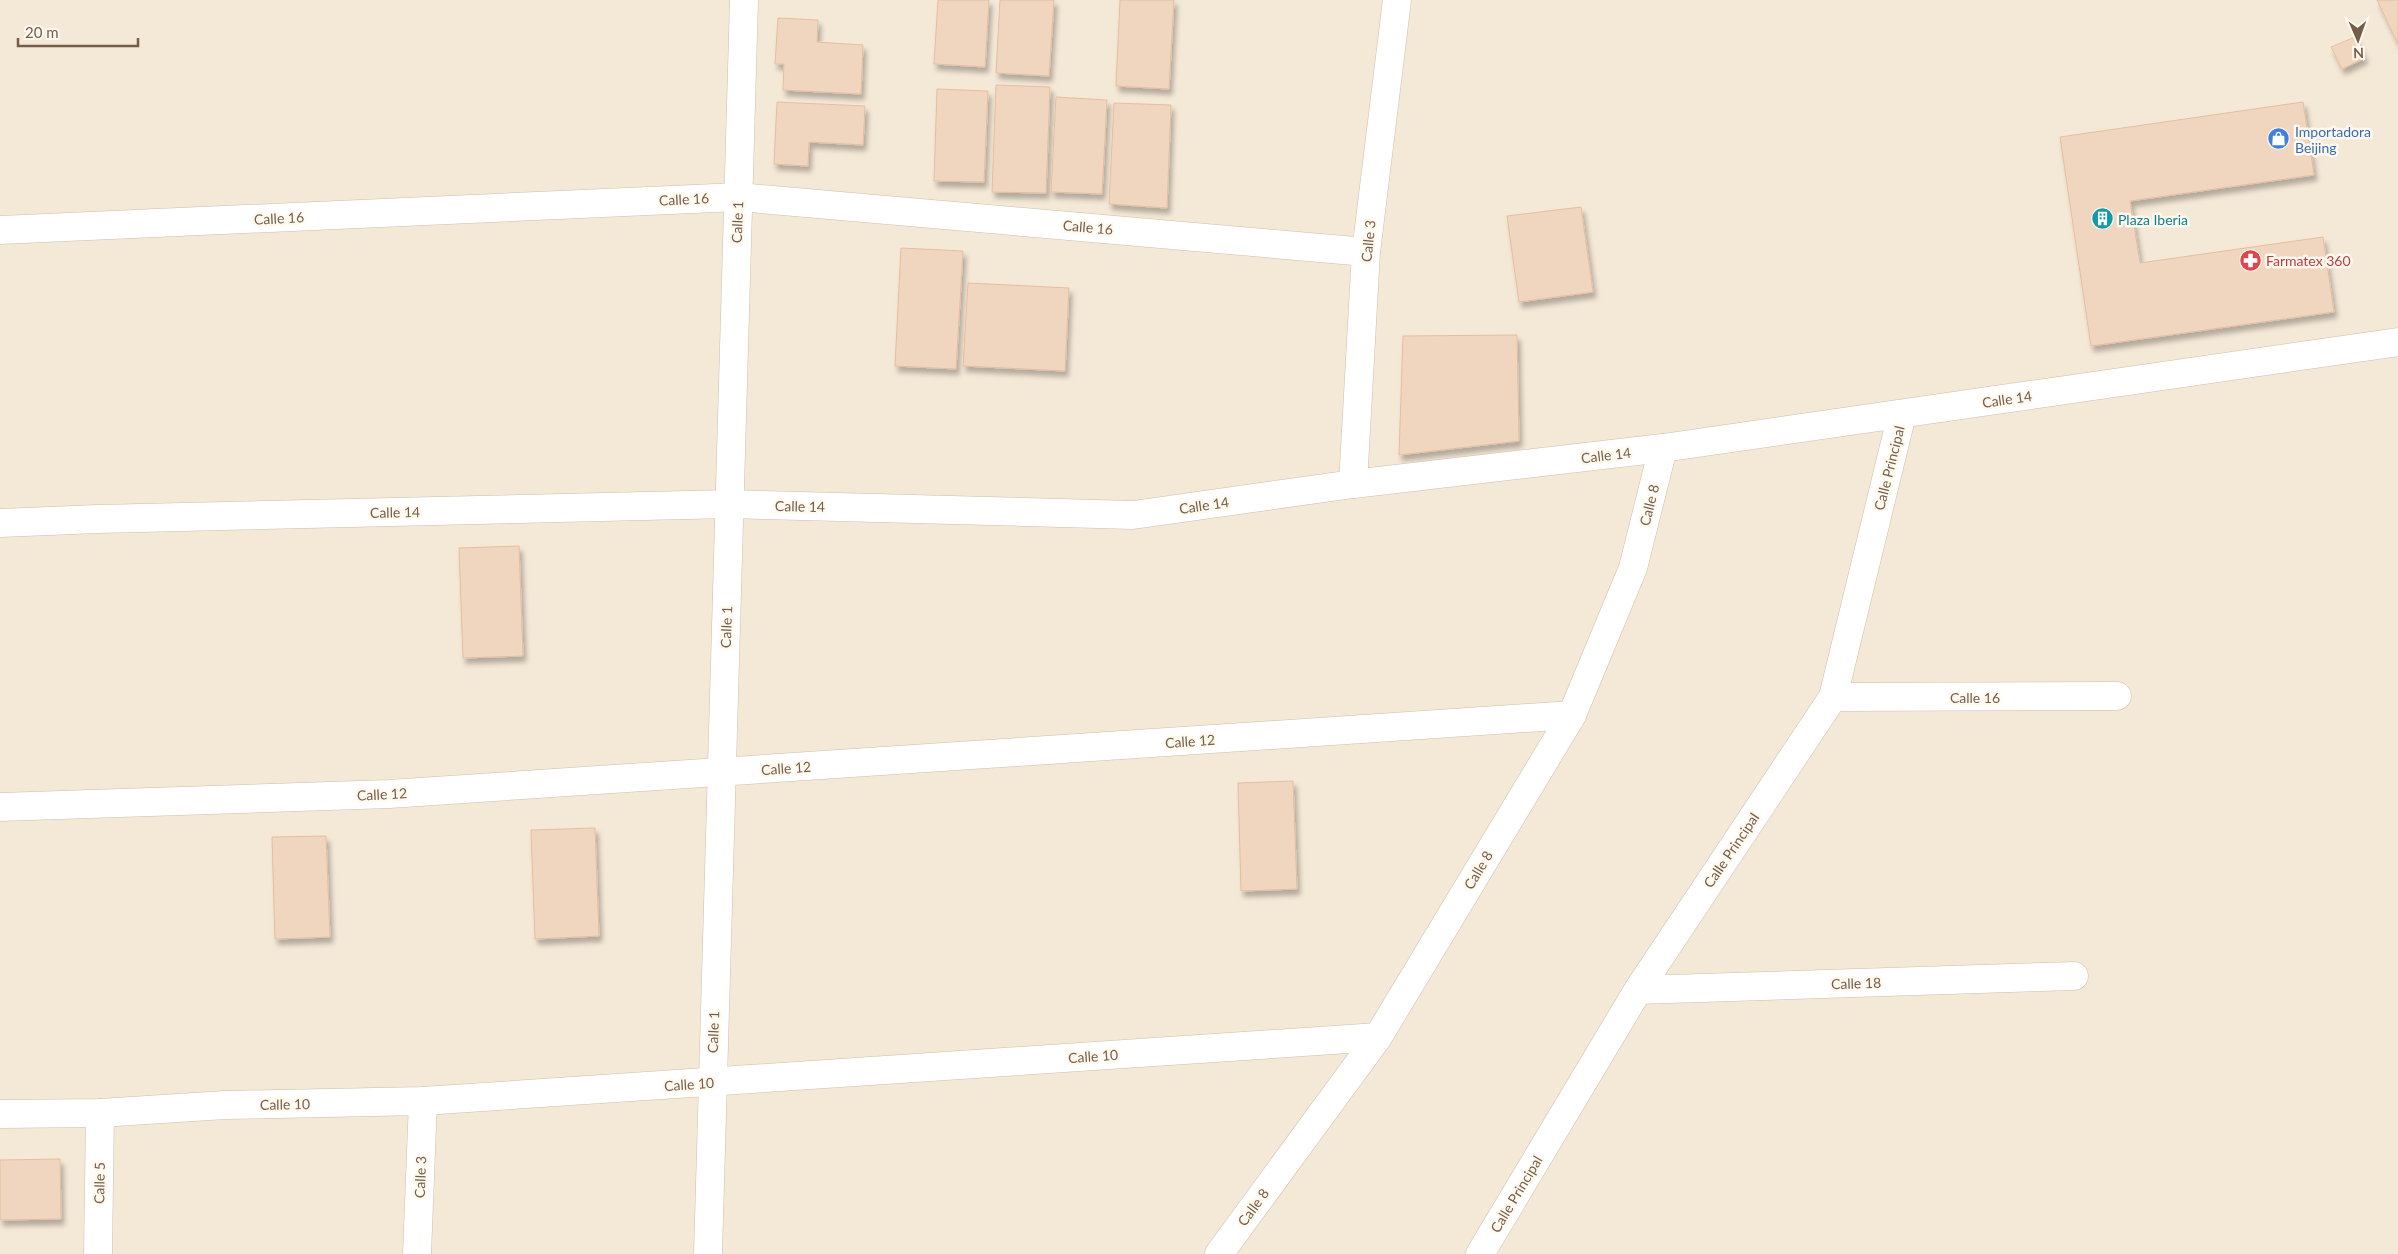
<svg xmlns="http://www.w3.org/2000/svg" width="2398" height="1254" font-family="Lato,sans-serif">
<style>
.residential{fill:#f4e8d6}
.building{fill:#f1d6bf;stroke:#e4bea0;filter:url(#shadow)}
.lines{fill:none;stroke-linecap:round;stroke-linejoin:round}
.street-casing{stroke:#cebead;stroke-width:29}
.street{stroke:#fff;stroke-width:28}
.labels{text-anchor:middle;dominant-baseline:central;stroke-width:5;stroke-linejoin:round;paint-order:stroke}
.shop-label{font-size:14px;fill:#366cbe;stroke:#fff9ee;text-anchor:start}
.street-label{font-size:14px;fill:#765d4b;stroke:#fff9ee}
.culture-label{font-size:14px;fill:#0d838f;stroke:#fff9ee;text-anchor:start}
.health-label{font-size:14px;fill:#be3a42;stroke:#fff9ee;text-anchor:start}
</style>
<defs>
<filter id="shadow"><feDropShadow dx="3" dy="5.5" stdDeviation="2.5" flood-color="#0004"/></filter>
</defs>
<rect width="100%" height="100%" fill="#fcf5e7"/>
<rect class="residential" x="0" y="0" width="2398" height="1254"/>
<g class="building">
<path d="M938,0H989L985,67L934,64Z"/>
<path d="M1000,0H1054L1049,76L996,73Z"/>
<path d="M1120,0H1174L1169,89L1116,86Z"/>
<path d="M2377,0H2398V44Z"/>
<path d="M778,18L818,20L817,42L863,45L861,94L783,90L784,64H775Z"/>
<path d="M2355,37L2365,58L2342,69L2331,47Z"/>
<path d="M996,85L1050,87L1046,193L992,192Z"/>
<path d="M937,89L988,91L984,182L934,181Z"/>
<path d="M1056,97L1107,100L1102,194L1051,192Z"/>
<path d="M777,102L865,106L863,145L809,142L808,166L774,164Z"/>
<path d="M2303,102L2314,175L2130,201L2140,263L2323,237L2334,312L2091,346L2060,137Z"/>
<path d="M1114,103L1171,105L1167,208L1109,204Z"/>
<path d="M1581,207L1593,292L1519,302L1507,216Z"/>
<path d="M901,248L963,251L956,369L895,366Z"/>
<path d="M968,283L1069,288L1065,371L963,366Z"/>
<path d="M1517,335L1519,441L1399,455L1403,336Z"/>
<path d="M519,546L523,656L463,658L459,548Z"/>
<path d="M1293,781L1297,889L1241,891L1238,783Z"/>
<path d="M595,828L599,936L535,939L531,830Z"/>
<path d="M326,836L330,937L275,939L272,837Z"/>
<path d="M60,1159L61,1219L0,1220V1160Z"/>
</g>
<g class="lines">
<defs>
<g id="street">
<path d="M0,230L738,197L1366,252"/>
<path d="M1353,484L1366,252L1397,0"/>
<path d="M0,523L98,519L729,504L1133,515L1353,484L1663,448L2398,342"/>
<path d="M1833,697L2117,696"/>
<path d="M0,807L389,794L1572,715"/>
<path d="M1638,990L2074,976"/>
<path d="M0,1114L100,1113L225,1105L423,1101L1378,1037"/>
<path d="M98,1254L100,1113"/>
<path d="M417,1254L423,1101"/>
<path d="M708,1254L744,0"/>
<path d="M1219,1254L1378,1037L1572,715L1633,568L1663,448"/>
<path d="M1480,1254L1638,990L1833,697L1902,414"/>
</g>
</defs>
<use href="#street" class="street-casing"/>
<use href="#street" class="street"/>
</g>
<defs>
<symbol id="shop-disc" viewBox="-11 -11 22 22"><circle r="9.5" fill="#3f7fe0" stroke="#fff9ee"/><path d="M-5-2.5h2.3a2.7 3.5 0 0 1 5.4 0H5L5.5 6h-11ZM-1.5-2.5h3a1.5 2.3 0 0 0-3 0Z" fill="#fff"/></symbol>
<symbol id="building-disc" viewBox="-11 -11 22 22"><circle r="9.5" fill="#0f9aa8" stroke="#fff9ee"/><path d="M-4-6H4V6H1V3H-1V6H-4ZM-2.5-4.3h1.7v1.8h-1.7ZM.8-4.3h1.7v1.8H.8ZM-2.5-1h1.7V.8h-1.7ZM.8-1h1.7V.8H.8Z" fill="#fff"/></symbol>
<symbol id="pharmacy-disc" viewBox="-11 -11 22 22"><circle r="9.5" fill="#e0444e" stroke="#fff9ee"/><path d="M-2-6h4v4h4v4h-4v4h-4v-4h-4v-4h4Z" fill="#fff"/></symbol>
</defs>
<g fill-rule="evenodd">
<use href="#shop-disc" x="2266" y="126" width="25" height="25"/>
<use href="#building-disc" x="2090" y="206" width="25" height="25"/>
<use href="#pharmacy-disc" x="2238" y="248" width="25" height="25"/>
</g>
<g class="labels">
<g class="shop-label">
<text x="2295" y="131">Importadora<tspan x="2295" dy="16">Beijing</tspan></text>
</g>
<g class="street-label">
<text transform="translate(684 199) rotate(-3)">Calle 16</text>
<text transform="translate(279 218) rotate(-3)">Calle 16</text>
<text transform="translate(737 222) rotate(-88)">Calle 1</text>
<text transform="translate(1088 227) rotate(5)">Calle 16</text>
<text transform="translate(1368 241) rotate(-84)">Calle 3</text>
<text transform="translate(2007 399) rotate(-8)">Calle 14</text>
<text transform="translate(1606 455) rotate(-7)">Calle 14</text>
<text transform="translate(1889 468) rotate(-76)">Calle Principal</text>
<text transform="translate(1204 505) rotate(-8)">Calle 14</text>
<text transform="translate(1649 505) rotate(-76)">Calle 8</text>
<text transform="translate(800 506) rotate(1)">Calle 14</text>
<text transform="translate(395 512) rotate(-1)">Calle 14</text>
<text transform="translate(726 627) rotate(-88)">Calle 1</text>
<text x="1975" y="697">Calle 16</text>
<text transform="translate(1190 741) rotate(-4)">Calle 12</text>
<text transform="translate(786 768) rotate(-4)">Calle 12</text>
<text transform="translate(382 794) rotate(-3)">Calle 12</text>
<text transform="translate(1731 850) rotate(-56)">Calle Principal</text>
<text transform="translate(1478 870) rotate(-59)">Calle 8</text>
<text transform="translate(1856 983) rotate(-2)">Calle 18</text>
<text transform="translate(713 1032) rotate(-88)">Calle 1</text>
<text transform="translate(1093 1056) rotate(-4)">Calle 10</text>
<text transform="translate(689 1084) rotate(-4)">Calle 10</text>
<text transform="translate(285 1104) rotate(-1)">Calle 10</text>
<text transform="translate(420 1177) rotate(-88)">Calle 3</text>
<text transform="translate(99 1183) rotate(-89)">Calle 5</text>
<text transform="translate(1516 1194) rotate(-59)">Calle Principal</text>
<text transform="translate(1253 1207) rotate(-54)">Calle 8</text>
</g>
<g class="culture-label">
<text x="2118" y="219">Plaza Iberia</text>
</g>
<g class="health-label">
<text x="2266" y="260">Farmatex 360</text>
</g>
</g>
<g transform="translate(2358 40) rotate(178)" stroke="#fff9ee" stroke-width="4" paint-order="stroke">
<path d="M0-4L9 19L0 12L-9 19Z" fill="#765d4b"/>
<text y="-8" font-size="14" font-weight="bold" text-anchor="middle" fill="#765d4b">N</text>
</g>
<path d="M18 38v8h120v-8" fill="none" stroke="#765d4b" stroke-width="2.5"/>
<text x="25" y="38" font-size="15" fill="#765d4b" stroke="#fff9ee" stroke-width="4" paint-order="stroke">20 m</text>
</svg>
